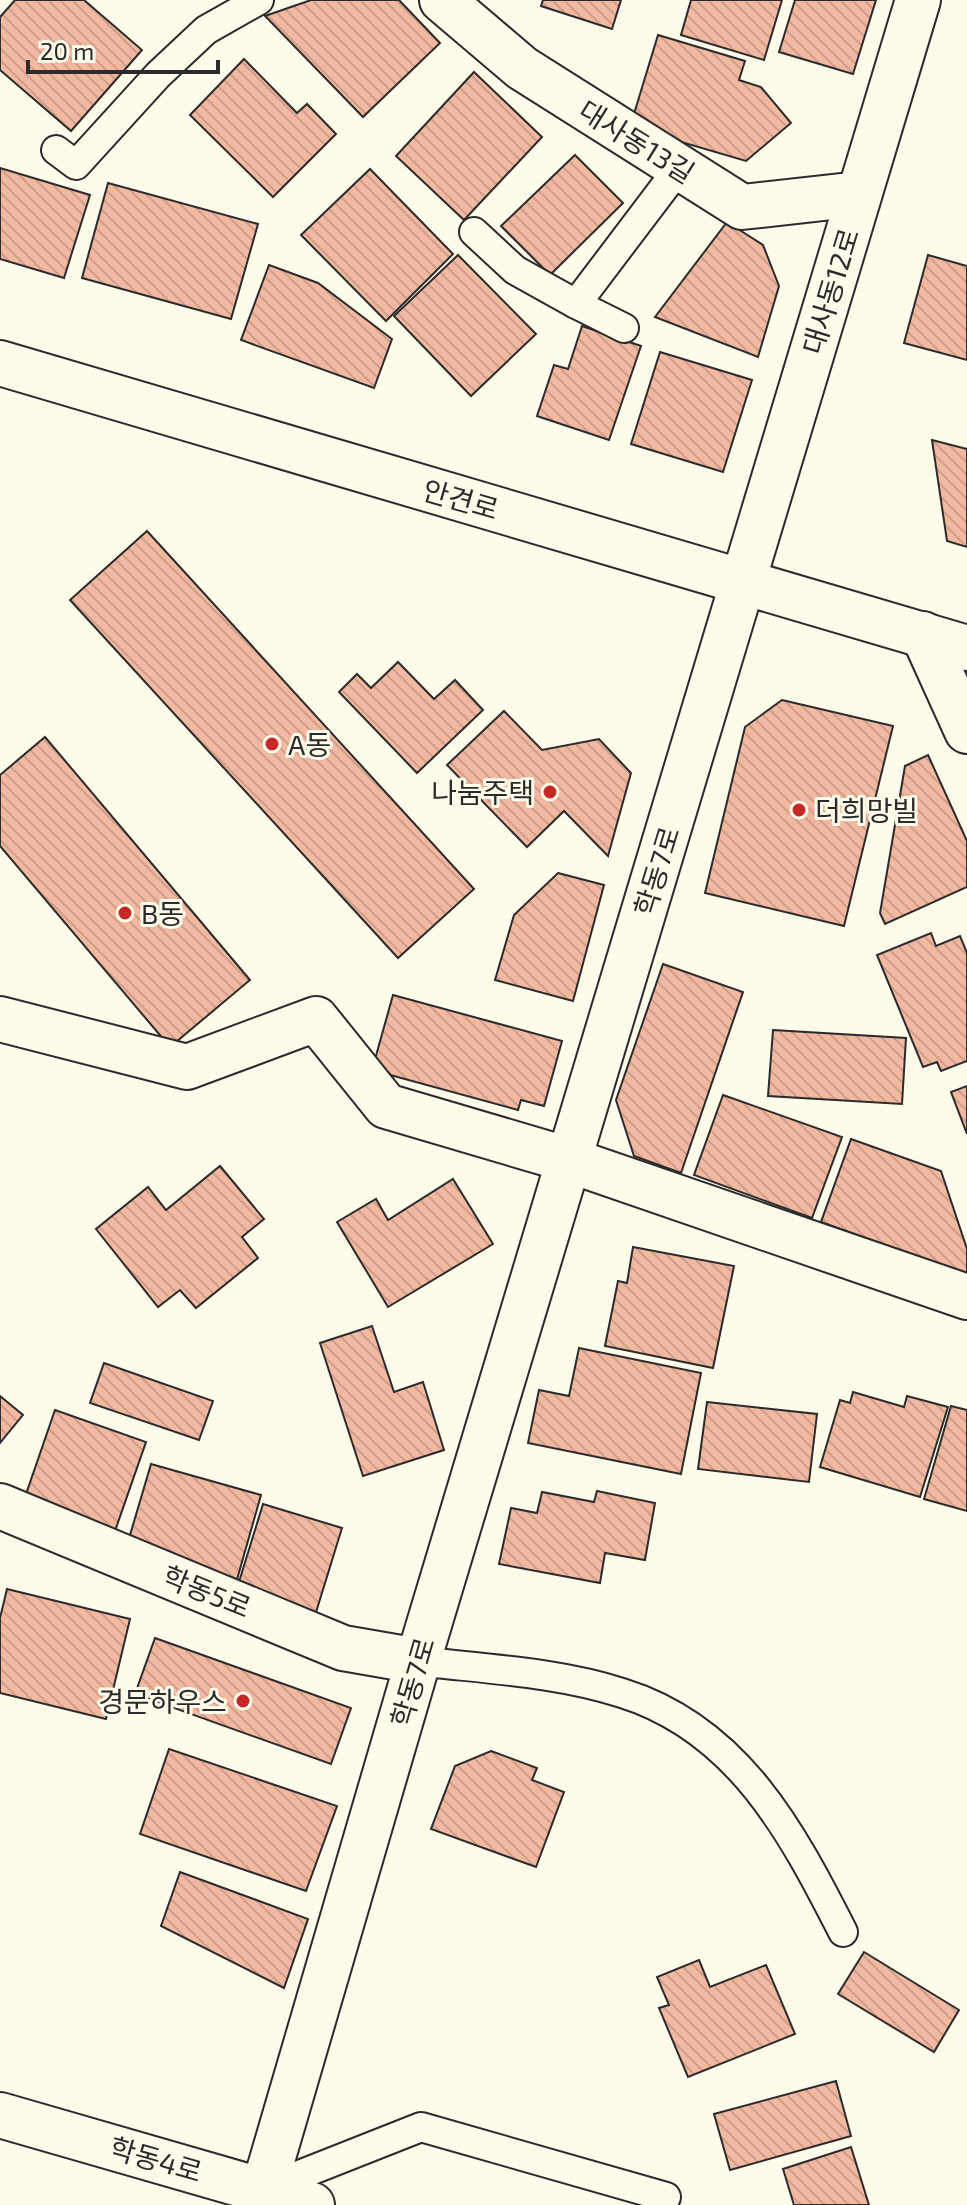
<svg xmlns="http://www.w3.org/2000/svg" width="967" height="2205" font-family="'Exo 2','Noto Sans KR',sans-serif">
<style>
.building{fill:url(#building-back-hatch);stroke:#2b2b2b;stroke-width:2}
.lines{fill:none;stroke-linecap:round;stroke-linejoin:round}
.lane-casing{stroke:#2b2b2b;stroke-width:32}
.street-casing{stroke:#2b2b2b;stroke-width:48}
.secondary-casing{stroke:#2b2b2b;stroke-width:48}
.lane{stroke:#fdfbea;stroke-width:28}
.street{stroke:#fdfbea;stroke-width:44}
.secondary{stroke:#fdfbea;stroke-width:44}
.poi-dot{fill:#c62828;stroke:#fdfbea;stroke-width:3}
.labels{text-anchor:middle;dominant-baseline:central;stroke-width:6;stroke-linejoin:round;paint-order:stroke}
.street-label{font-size:28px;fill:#2b2b2b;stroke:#fdfbea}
.poi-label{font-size:28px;fill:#2b2b2b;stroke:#fdfbea;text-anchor:start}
</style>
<defs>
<pattern id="building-back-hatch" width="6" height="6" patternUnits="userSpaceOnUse" patternTransform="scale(2)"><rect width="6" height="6" fill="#f2b8a0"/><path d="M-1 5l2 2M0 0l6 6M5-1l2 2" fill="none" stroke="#d09e8a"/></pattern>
</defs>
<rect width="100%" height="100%" fill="#fdfbea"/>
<g class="building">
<path d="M15,0H84L142,50L71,131L0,70V17Z"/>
<path d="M311,0H399L440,43L363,117L265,16Z"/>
<path d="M543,0H621L612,29L541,6Z"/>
<path d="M691,0H782L764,60L681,35Z"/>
<path d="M795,0H876L853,74L779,52Z"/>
<path d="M658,35L745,61L739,80L761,87L791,123L746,161L630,127Z"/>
<path d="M244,59L297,113L307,104L336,134L273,197L190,115Z"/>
<path d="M474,72L542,137L464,220L396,156Z"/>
<path d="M575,155L623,203L550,275L501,226Z"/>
<path d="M0,168L90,195L64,278L0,259Z"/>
<path d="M370,169L453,254L386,321L301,235Z"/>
<path d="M108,183L258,224L231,319L82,278Z"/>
<path d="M727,222L763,245L779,286L758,357L655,317Z"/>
<path d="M458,255L536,334L471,396L394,316Z"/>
<path d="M928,255L967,266V360L904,343Z"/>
<path d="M269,265L318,283L392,339L374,388L241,340Z"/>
<path d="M582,326L641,346L609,440L537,416L554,365L568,369Z"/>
<path d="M660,352L752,380L723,472L631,444Z"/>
<path d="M932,440L967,449V547L947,541Z"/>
<path d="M147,531L474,889L398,958L70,600Z"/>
<path d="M398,662L434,699L455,680L483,710L417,773L339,692L357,674L371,688Z"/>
<path d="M782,700L893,726L844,926L705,893L745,727Z"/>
<path d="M504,711L542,750L599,739L631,773L608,856L564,811L527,847L447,765Z"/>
<path d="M45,737L250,980L170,1047L0,846V775Z"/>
<path d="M928,755L967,841V887L885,924L880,913L905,766Z"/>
<path d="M558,873L604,885L573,1001L495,980L514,915Z"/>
<path d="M931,933L936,946L960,936L967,953V1061L941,1071L937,1062L923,1067L877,955Z"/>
<path d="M663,964L743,992L681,1173L634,1156L616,1100Z"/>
<path d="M393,995L562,1041L544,1106L521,1100L518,1110L372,1070Z"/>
<path d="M773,1030L906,1038L902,1104L768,1096Z"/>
<path d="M967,1086V1134L951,1092Z"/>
<path d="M723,1095L842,1137L812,1218L694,1175Z"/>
<path d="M851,1139L941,1171L967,1249V1275L821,1222Z"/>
<path d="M220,1166L264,1219L242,1237L258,1258L196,1308L180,1290L158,1307L96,1229L148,1187L166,1210Z"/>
<path d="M453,1179L493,1244L388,1307L337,1222L376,1199L388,1220Z"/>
<path d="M633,1247L734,1266L713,1368L605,1346L618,1281L627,1283Z"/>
<path d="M372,1326L394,1392L423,1382L444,1450L363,1476L320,1343Z"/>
<path d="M579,1348L701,1373L681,1474L528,1443L539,1390L569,1396Z"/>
<path d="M104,1363L213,1401L199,1440L90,1403Z"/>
<path d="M853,1392L904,1407L907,1396L948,1407L920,1497L820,1467L840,1400L850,1403Z"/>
<path d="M0,1396L23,1415L0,1443Z"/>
<path d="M707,1402L817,1414L809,1482L698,1469Z"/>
<path d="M951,1406L967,1410V1511L924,1499Z"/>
<path d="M55,1410L146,1442L115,1531L24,1500Z"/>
<path d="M151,1464L261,1495L236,1583L125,1552Z"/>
<path d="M597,1491L655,1503L645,1560L605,1553L600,1583L499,1564L511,1508L537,1513L542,1492L594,1502Z"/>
<path d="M263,1504L342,1528L313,1622L234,1598Z"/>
<path d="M7,1589L130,1619L106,1719L0,1693V1618Z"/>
<path d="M155,1638L351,1708L331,1764L135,1694Z"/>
<path d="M169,1749L337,1806L306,1891L140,1834Z"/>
<path d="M491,1751L537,1768L532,1780L564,1792L536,1867L431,1829L455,1766Z"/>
<path d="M180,1872L308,1919L284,1988L161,1926Z"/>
<path d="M864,1952L959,2010L934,2052L838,1994Z"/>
<path d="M699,1960L710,1987L766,1965L795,2034L688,2077L659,2008L669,2005L657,1977Z"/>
<path d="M836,2081L851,2136L730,2170L714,2114Z"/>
<path d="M851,2147L869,2205H794L783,2169Z"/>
</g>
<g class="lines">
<defs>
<g id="lane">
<path d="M56,150L76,165L158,75L206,30L259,0"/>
<path d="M474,232L515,270L576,304"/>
<path d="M624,328L576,304L679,168"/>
<path d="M418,1661C485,1669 557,1672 622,1693C738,1729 792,1832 843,1932"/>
<path d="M264,2189L421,2127L666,2197"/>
</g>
<g id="street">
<path d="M442,0L522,68L742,207L859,194"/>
<path d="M923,634L967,731"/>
<path d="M0,1019L187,1067L316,1019L386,1106L569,1160L967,1297"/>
<path d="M0,1506L343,1648L418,1661"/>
<path d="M0,2115L312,2205"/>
<path d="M259,2205L418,1661L918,0"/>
</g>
<path id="secondary" d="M0,363L967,648"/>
</defs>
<use href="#lane" class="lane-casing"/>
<use href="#street" class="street-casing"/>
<use href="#secondary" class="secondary-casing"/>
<use href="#lane" class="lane"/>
<use href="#street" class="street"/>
<use href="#secondary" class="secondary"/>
</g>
<g class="poi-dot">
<circle cx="272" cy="744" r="8"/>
<circle cx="550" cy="792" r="8"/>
<circle cx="799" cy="810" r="8"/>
<circle cx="125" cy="913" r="8"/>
<circle cx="243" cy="1701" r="8"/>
</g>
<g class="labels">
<g class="street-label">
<text transform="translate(637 141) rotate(32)">대사동13길</text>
<text transform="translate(830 291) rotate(-73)">대사동12로</text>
<text transform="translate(461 499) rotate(16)">안견로</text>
<text transform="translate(656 871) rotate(-73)">학동7로</text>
<text transform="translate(207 1591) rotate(22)">학동5로</text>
<text transform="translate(412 1682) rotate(-74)">학동7로</text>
<text transform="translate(156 2159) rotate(16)">학동4로</text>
</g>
<g class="poi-label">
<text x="288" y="744">A동</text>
<text x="534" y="792" text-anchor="end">나눔주택</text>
<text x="815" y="810">더희망빌</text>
<text x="141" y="913">B동</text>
<text x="227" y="1701" text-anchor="end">경문하우스</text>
</g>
</g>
<path d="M28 60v12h190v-12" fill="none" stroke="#2b2b2b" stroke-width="4"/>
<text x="40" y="60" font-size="24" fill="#2b2b2b" stroke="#fdfbea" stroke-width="6" paint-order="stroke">20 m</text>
</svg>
